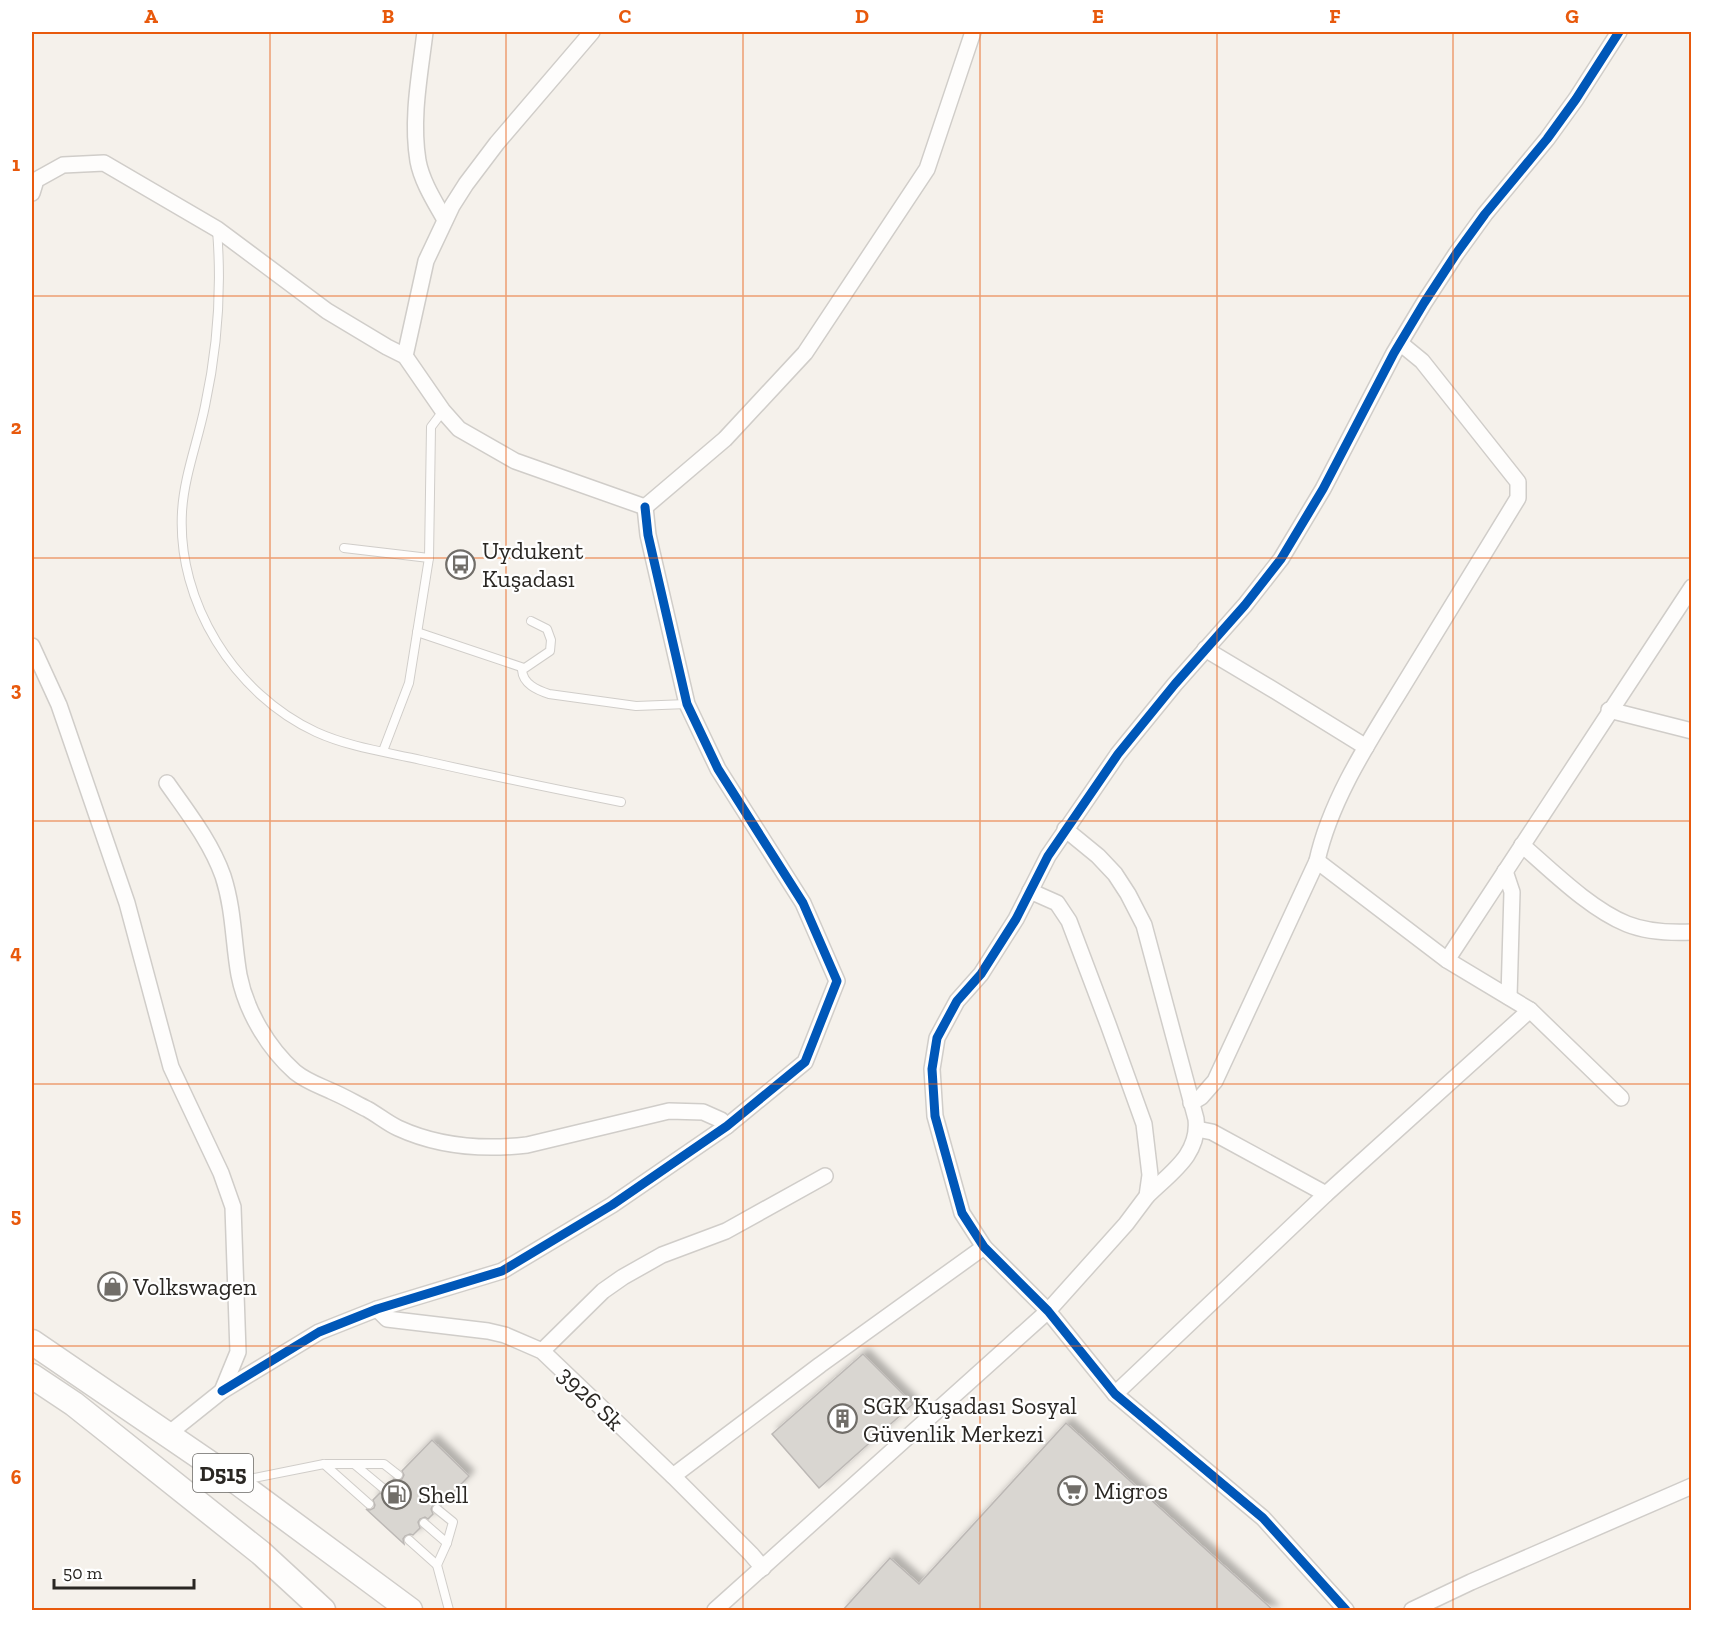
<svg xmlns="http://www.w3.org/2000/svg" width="1723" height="1642" font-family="'Zilla Slab',serif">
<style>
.building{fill:#d9d6d1;stroke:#bcb8b5;stroke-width:1.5;filter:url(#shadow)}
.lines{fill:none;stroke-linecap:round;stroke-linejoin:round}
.service-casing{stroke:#d0cdc9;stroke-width:10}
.minor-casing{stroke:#d0cdc9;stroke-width:18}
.trunk-casing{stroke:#d0cdc9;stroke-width:27}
.service{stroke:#fefdfc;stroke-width:8}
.minor{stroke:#fefdfc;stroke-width:15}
.trunk{stroke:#fefdfc;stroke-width:24}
.cycleway-casing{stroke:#fff;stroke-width:13}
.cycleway{stroke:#0057b8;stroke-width:9}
.grid{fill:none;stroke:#e8590c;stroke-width:1.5;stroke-opacity:0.55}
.labels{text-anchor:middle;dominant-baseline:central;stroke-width:4.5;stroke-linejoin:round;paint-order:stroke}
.shield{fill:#fff;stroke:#6a6865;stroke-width:1.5}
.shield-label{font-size:22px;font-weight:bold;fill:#2a2723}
.poi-label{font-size:24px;fill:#2a2723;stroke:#fff;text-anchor:start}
.street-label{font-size:24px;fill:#2a2723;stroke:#fff}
.neatline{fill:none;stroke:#e8590c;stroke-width:2}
.grid-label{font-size:20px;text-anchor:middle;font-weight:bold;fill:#e8590c}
</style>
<defs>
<filter id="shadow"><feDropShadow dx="5.5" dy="-5.5" stdDeviation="3" flood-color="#0004"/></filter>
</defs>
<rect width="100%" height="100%" fill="#f5f1eb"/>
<g class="building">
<path d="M863,1354L913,1404L819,1488L772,1434Z"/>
<path d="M1066,1423L1274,1611H842L890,1558L919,1584Z"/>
<path d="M432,1440L469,1476L441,1505L437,1503L433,1505L431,1509L433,1514L428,1519L425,1517L420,1519L418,1522L420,1528L413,1535L410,1534L405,1536L403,1539L404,1544L366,1509L370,1510L374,1508L375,1505L373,1500L380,1493L384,1495L388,1493L390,1489L388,1485L394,1479L398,1481L402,1479L404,1475L402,1471Z"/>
</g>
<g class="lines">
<defs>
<g id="service">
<path d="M217,230C222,291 218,346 205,406C198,441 184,476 182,512C177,602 234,694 316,732C349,747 386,752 421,760C488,775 554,789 621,802"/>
<path d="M344,548L429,558"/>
<path d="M531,621L547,629L551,640L550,651L522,670C523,684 537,690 549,694L636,706L687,704"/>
<path d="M417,632L524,668"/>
<path d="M383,751L409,683L429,558L431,427L443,411"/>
<path d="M324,1464L369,1504"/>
<path d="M354,1464H384L398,1475"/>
<path d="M244,1480L324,1464H354L384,1489"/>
<path d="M437,1509L453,1522L447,1543L437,1565L449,1610"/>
<path d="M424,1523L447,1543"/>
<path d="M409,1540L437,1565"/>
</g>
<g id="minor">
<path d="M425,32C420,74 411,118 418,161C422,182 435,202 445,220"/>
<path d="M32,193L36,180L63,165L104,163L217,229L327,311L387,347L405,356L443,411L459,429L515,461L645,507"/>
<path d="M405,356L426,261L452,206L466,184L497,143L592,32"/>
<path d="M645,507L725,439L805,353L927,169L973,32"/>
<path d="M32,646L59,705L127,903L171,1067L221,1173L233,1207L238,1352L222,1391L167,1435"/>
<path d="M1205,649L1272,689L1366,747"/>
<path d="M1609,710L1692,731"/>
<path d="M167,783C188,813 211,842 223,876C234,910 233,941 239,975C246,1011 268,1048 295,1072C306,1081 318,1085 331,1091C343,1096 355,1103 367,1109C378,1115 387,1123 398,1128C439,1147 483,1150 527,1145L669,1111L703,1112L721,1120L727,1126"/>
<path d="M1065,829L1098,856L1115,874L1128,894L1144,925L1196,1119C1200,1155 1170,1173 1147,1196"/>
<path d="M1522,845C1552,871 1590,909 1627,924C1647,932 1670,933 1692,932"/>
<path d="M1317,861L1447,960L1530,1010L1621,1098"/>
<path d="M1505,871L1512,892L1509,997"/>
<path d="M1447,960L1692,587"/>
<path d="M1191,1103L1201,1097L1215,1081L1317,861C1331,797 1372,737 1406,681C1443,620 1481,559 1518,498V482L1422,361L1400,343"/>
<path d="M1197,1129L1212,1132L1326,1194"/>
<path d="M377,1309L387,1319L488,1331L505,1335L542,1351L673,1476L751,1554L763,1568"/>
<path d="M542,1351L603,1291L623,1277L662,1255L726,1231L825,1176"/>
<path d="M222,1391L319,1332L377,1309L502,1271L612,1205L727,1126L805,1062L837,981L803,903L718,769L687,704L648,535L645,507"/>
<path d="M1115,1394L1326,1194L1530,1010"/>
<path d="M673,1476L820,1365L984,1247"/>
<path d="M715,1610L1048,1311L1126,1224L1147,1196L1150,1175L1144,1124L1108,1024L1069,921L1057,903L1030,891"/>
<path d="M1346,1610L1263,1518L1115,1394L1048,1311L984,1247L962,1213L935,1116L932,1069L937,1038L957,1001L981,974L1016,919L1048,856L1118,754L1175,684L1245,605L1281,559L1323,489L1394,353L1424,303L1456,254L1485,214L1547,139L1576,99L1619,32"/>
<path d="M1412,1610L1471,1582L1692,1486"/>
</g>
<g id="trunk">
<path d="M32,1342L237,1482L410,1610"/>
<path d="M32,1376L74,1404L261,1553L323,1610"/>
</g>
</defs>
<use href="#service" class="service-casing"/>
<use href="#minor" class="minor-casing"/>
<use href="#trunk" class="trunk-casing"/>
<use href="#service" class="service"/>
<use href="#minor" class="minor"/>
<use href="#trunk" class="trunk"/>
<defs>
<g id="cycleway">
<path d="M222,1391L319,1332L377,1309L502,1271L612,1205L727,1126L805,1062L837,981L803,903L718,769L687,704L648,535L645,507"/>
<path d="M1346,1610L1263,1518L1115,1394L1048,1311L984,1247L962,1213L935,1116L932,1069L937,1038L957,1001L981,974L1016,919L1048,856L1118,754L1175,684L1245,605L1281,559L1323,489L1394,353L1424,303L1456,254L1485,214L1547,139L1576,99L1619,32"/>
</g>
</defs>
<use href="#cycleway" class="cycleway-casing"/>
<use href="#cycleway" class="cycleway"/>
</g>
<path class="grid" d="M270,32V1610M506,32V1610M743,32V1610M980,32V1610M1217,32V1610M1453,32V1610M32,296H1692M32,558H1692M32,821H1692M32,1084H1692M32,1346H1692"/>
<defs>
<symbol id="bus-ring" viewBox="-11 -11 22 22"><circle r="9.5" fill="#fff" stroke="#716e69" stroke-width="1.5"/><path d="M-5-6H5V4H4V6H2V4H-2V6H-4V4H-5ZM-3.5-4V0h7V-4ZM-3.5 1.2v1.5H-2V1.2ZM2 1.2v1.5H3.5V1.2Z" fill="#716e69"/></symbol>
<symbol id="shop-ring" viewBox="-11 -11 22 22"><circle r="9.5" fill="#fff" stroke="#716e69" stroke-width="1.5"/><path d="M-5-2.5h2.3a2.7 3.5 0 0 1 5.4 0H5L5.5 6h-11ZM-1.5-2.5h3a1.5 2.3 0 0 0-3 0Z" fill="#716e69"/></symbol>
<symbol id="building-ring" viewBox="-11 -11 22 22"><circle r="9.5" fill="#fff" stroke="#716e69" stroke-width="1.5"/><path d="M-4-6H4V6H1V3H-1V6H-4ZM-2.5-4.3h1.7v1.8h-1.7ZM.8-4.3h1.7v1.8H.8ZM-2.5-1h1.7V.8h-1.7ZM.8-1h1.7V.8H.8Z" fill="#716e69"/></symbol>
<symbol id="supermarket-ring" viewBox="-11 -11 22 22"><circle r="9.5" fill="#fff" stroke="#716e69" stroke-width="1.5"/><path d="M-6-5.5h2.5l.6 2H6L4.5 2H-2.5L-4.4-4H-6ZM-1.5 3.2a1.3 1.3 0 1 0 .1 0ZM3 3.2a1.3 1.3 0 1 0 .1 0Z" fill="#716e69"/></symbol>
<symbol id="fuel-ring" viewBox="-11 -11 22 22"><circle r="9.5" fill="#fff" stroke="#716e69" stroke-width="1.5"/><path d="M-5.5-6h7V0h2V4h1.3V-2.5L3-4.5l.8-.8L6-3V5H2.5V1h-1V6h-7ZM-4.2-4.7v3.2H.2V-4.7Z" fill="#716e69"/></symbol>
</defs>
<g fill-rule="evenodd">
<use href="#bus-ring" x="444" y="548" width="33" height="33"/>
<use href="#shop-ring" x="96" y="1270" width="33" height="33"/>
<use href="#building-ring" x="826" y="1402" width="33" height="33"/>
<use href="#supermarket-ring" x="1056" y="1474" width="33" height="33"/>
<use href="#fuel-ring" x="380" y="1478" width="33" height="33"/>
</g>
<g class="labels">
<rect class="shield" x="193" y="1454" width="60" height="38" rx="4.5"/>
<g class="shield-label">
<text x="223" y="1473">D515</text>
</g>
<g class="poi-label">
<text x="482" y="550">Uydukent<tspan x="482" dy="28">Kuşadası</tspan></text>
<text x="133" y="1286">Volkswagen</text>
<text x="863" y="1405">SGK Kuşadası Sosyal<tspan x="863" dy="28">Güvenlik Merkezi</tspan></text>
<text x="1094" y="1490">Migros</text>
<text x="418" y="1494">Shell</text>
</g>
<g class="street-label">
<text transform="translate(591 1398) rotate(44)">3926 Sk</text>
</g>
</g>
<rect width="1723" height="1642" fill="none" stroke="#ffffff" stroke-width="66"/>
<path d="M54 1579v9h140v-9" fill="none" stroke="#2a2723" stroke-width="3"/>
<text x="63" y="1579" font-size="18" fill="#2a2723" stroke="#ffffff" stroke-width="4.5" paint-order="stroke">50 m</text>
<rect x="33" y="33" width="1657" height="1576" class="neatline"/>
<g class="grid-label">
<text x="151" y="23">A</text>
<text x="388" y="23">B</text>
<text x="625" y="23">C</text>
<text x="862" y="23">D</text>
<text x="1098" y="23">E</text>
<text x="1335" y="23">F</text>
<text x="1572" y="23">G</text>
<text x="16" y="171">1</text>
<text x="16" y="434">2</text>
<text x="16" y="696">3</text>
<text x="16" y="959">4</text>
<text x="16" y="1222">5</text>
<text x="16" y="1484">6</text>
</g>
</svg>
